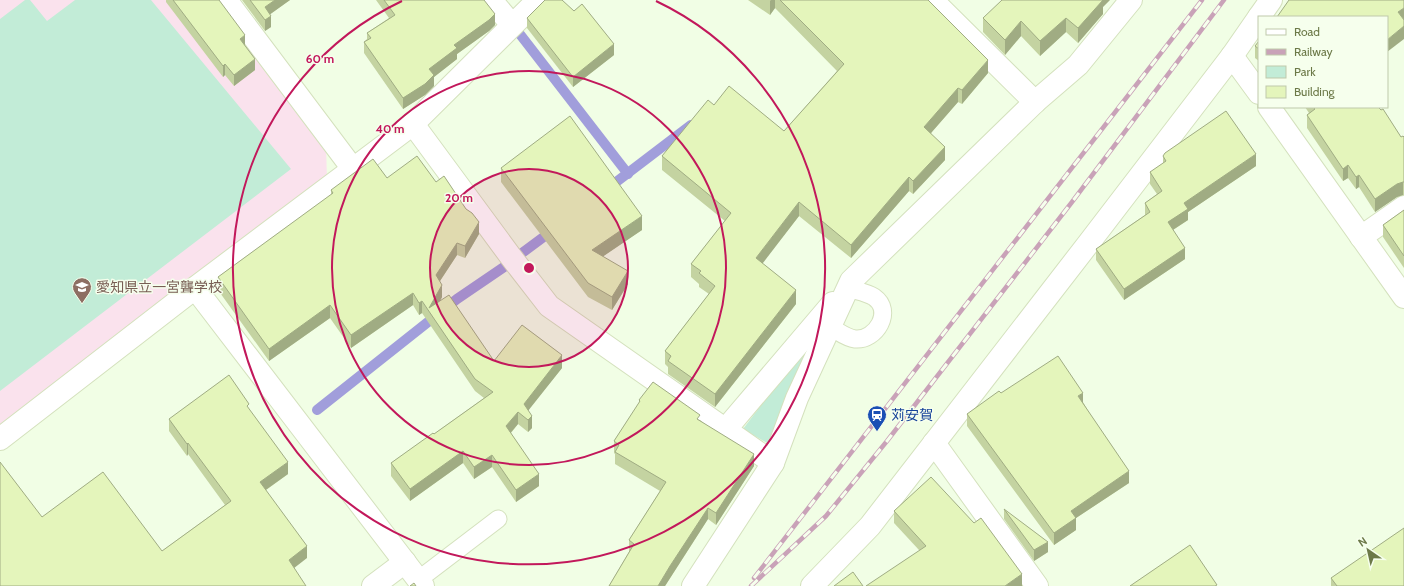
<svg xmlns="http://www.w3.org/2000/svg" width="1404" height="586" font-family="Cabin,'Noto Sans JP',sans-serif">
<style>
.education{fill:#fae2ed}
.green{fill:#c2ecd7}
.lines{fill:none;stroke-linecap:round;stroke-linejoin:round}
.stream{stroke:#a19edb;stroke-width:10}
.service-casing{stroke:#d4e1bd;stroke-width:19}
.minor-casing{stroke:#d4e1bd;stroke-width:24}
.service{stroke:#fff;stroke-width:17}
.minor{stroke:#fff;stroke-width:22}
.rail-casing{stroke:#c9a2b8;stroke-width:4.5}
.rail{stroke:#f6ffed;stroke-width:3;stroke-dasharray:9;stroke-linecap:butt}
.wall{fill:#c4d3a1}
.shaded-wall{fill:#a0ac83}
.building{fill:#e4f5bb;stroke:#a0ac83}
.ring{fill:none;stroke:#c2185b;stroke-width:2}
.labels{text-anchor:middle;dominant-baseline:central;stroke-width:3;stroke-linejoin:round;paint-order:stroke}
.education-label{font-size:14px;fill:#785e54;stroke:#f6ffed;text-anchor:start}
.transit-label{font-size:14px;fill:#164399;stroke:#f6ffed;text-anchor:start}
.centre{fill:#c2185b;stroke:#f6ffed;stroke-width:2}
.ring-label{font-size:12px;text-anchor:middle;font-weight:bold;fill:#c2185b;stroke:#f6ffed;stroke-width:3;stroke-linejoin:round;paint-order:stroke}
</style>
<rect width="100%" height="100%" fill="#f1fee5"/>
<path class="education" d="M0,0H215L326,147L327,179L0,429Z"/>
<g class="green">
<path d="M25,0H30L47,21L75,0H151L291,169L0,391V19Z"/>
<path d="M802,352L808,356L773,438L767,443L743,429Z"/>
</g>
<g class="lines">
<g class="stream">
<path d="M519,33L628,174"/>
<path d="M607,189L691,125"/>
<path d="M522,253L553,230"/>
<path d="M317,410L457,299L504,267"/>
</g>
<defs>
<g id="service">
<path d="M830,327C838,331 846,338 855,339C876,341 894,311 874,297C866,292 856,291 848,288"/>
<path d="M418,580L498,519"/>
</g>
<g id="minor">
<path d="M226,0L353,169"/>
<path d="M491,0L512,25"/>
<path d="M932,0L1035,102"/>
<path d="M1259,17L1271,0"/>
<path d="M1232,56L1259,93"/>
<path d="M1269,107L1404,297"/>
<path d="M413,124L511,257L549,306L773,463"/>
<path d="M1361,237L1404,207"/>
<path d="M195,288L423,586"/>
<path d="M725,430L833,303"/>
<path d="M0,439L195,288L413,124L538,0"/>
<path d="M934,443L1037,586"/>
<path d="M373,586L405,562"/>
<path d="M693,586L773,463L797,398L851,281L1035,102L1078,65L1131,0"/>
<path d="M812,586L870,526L1088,244L1232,56L1259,17"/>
</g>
</defs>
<use href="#service" class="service-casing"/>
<use href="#minor" class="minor-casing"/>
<use href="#service" class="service"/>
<use href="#minor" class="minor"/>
<defs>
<g id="rail">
<path d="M754,578L1202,0"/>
<path d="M751,586L826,516L887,441L1072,202L1224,0"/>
</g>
</defs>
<use href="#rail" class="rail-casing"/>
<use href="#rail" class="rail"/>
</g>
<g class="wall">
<path d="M166,0H219L245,46L255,70L234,86L225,75L223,77L166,2Z"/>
<path d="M242,0H290L270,14L271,27L265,31Z"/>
<path d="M376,0H484L495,25L489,31L457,54V59L434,77V86L425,95L403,109L364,53V42L367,39V33L389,18Z"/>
<path d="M748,0H928L988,73L962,104L958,102L931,133L945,160L913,194L909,191L851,258L799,216L762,263L796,304L715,407L668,374V367L665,364V351L709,294L699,287V284L691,277V264L725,221L662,170V156L714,105L784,131L837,71L775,8L770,15Z"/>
<path d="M1103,7V14L1078,43L1066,32L1040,56L1021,36L1005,55L983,32V18Z"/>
<path d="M527,18L614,55L573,87L527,28Z"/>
<path d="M1259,41V61L1255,58V46Z"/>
<path d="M1305,107H1378L1401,137H1404V195H1403L1397,197L1375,212L1359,187L1356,189L1348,178L1343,181L1307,128V115L1309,113Z"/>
<path d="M1163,156L1256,166L1188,212V220L1173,230L1185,259L1124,300L1096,260V249L1145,215V203L1157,194L1150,184V172L1163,164Z"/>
<path d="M501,168L642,230L603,256L628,284L612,310L588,297L501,182Z"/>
<path d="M387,178L436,182L479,234L465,258L457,255L440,281L442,297L440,301L494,361L562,368L528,410L532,428L528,432L518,424L511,433L539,486L516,502L492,467L474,479L463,463L410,501L391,476V463L434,434L484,398L475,391L422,313L419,315L413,305L351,348L330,318L269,361L218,290V277L331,195V190Z"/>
<path d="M1404,210V268L1383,237V225Z"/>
<path d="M1001,393L1083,402L1129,483L1076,518V530L1054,545L967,426V414Z"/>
<path d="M639,400L700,420L754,466L716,525L708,519L665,586H609L629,552V540L660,491L615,464V454L614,453V441L639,404Z"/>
<path d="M249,409L288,474L266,490L307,558L0,586L42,517L162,551L225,505L188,454L187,456L169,431V419Z"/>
<path d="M1004,509L1048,552L1034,561L1004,519Z"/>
<path d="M894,511L1022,586L919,550L894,523Z"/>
<path d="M1331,578L1404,586H1331Z"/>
</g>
<g class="shaded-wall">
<path d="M275,0H290L265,18V7Z"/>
<path d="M771,0H775V8L770,15V1Z"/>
<path d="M1101,0H1110L1103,7V14L1078,43V28Z"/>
<path d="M1404,8V20L1398,12Z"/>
<path d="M495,14V25L489,31L457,54V59L434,77V86L425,95L403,109V98L429,69L454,45Z"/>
<path d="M271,16V27L265,31V20Z"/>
<path d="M1066,18V32L1040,56V41Z"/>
<path d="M1021,21V36L1005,55V40Z"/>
<path d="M1404,26V39L1387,52V40Z"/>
<path d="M245,35V46L240,39Z"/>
<path d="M614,44V55L573,87V77Z"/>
<path d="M255,59V70L234,86V75Z"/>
<path d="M988,60V73L962,104V90Z"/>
<path d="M225,64V75L223,77V66Z"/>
<path d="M958,88V102L924,141V127Z"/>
<path d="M945,147V160L913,194V181Z"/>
<path d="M1256,154V166L1188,212V220L1168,233V222L1184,203Z"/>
<path d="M1348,165V178L1343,181V169Z"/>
<path d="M1359,175V187L1356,189V177Z"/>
<path d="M909,177V191L851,258V245Z"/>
<path d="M1403,182V195L1397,197L1375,212V199L1397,184Z"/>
<path d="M799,202V216L756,272V258Z"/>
<path d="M642,216V230L592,264V250Z"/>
<path d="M479,222V234L465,258V246Z"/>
<path d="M457,243V255L436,287V275Z"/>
<path d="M1185,248V259L1124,300V289Z"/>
<path d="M628,271V284L612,310V297Z"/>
<path d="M442,285V297L432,316L429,308Z"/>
<path d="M796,290V304L715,407V394Z"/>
<path d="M413,293V305L351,348V335Z"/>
<path d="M422,301V313L419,315V303Z"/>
<path d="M330,305V318L269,361V349Z"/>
<path d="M562,355V368L524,416V404Z"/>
<path d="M1083,393V405L1078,396Z"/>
<path d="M518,412V424L506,438V426Z"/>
<path d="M532,416V428L528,432V420Z"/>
<path d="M188,443V454L187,456V444Z"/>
<path d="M463,451V463L410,501V489Z"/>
<path d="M754,454V466L716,525V513Z"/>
<path d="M492,455V467L474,479V467Z"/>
<path d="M288,462V474L260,494V482Z"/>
<path d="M1129,471V483L1076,518V530L1054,545V533L1071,511Z"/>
<path d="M539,474V486L516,502V490Z"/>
<path d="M708,508V519L665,586H658L670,566Z"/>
<path d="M1048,542V552L1034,561V550Z"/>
<path d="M307,546V558L289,572V560Z"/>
<path d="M1022,574V586H1005Z"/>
</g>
<g class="building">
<path d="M173,0H219L245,35L240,39L255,59L234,75L225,64L223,66Z"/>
<path d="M250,0H275L265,7L271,16L265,20Z"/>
<path d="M384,0H484L495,14L489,20L454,45L457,48L429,69L434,75L425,84L403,98L364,42L371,38L367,33L395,15Z"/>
<path d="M545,0H562L574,11L582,4L614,44L573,77L527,18Z"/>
<path d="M780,0H928L988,60L962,90L958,88L924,127L945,147L913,181L909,177L851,245L799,202L756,258L796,290L715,394L668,361L671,356L665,351L715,286L699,273L701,271L691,264L731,213L662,156L708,100L714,105L729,86L784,131L844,64Z"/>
<path d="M1002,0H1103L1078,28L1066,18L1040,41L1021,21L1005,40L983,18Z"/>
<path d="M1289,0H1404V8L1398,12L1404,20V26L1387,40V17H1277Z"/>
<path d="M1259,41V49L1255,46Z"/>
<path d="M1313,107H1378L1381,110L1383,109L1401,137L1403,136L1404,137V182H1403L1397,184L1375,199L1359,175L1356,177L1348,165L1343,169L1307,115L1315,109Z"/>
<path d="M1226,111L1256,154L1184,203L1188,209L1168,222L1185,248L1124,289L1096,249L1150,212L1145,203L1162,191L1150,172L1166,161L1163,156L1165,153Z"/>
<path d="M570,116L642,216L592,250L628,271L612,297L588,283L501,168Z"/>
<path d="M417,156L436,182L444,176L466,209L472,213L479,222L465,246L457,243L436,275L442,285L429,308L449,295L494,361L522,325L562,355L524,404L532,416L528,420L518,412L506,426L539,474L516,490L492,455L474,467L463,451L410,489L391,463L433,433L434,434L493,392L475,379L422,301L419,303L413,293L351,335L330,305L269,349L218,277L333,193L331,190L373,159L387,178Z"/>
<path d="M1404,210V256L1383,225Z"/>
<path d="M1058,356L1083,393L1078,396L1129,471L1071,511L1076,518L1054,533L967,414L999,391L1001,393Z"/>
<path d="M229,375L249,404L247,406L288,462L260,482L307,546L289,560L306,586H0V462L42,517L103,472L162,551L231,501L188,443L187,444L169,419Z"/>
<path d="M653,382L700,415L697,419L754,454L716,513L708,508L670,566L658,586H609L634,544L629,540L666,482L615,452L619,445L614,441L640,401L639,400Z"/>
<path d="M931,477L974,523L981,518L1022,574L1005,586H866L926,546L894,511Z"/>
<path d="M1004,509L1048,542L1034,550Z"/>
<path d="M1404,528V586H1337L1331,578Z"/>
<path d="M1190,545L1217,585L1215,586H1130Z"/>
<path d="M853,572L863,586H834Z"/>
<path d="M414,583L416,586H410Z"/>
</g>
<circle cx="529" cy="268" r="99" fill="#c2185b" fill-opacity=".12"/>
<g class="ring">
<circle cx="529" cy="268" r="99"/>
<circle cx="529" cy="268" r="197"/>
<path d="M656 1A296 296 0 1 1 402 1"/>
</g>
<defs>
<symbol id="school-pin" viewBox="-11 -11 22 30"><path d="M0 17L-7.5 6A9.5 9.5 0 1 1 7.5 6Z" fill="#8d6e63" stroke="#f6ffed"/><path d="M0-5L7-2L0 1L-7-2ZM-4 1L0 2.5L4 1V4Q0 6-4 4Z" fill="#fff"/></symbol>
<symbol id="station-pin" viewBox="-11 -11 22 30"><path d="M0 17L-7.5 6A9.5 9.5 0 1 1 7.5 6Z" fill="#1a4fb4" stroke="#f6ffed"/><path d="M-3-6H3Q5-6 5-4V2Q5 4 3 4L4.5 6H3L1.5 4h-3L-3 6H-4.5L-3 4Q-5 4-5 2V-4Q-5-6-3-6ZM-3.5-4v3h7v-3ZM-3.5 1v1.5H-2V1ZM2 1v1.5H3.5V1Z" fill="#fff"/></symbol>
</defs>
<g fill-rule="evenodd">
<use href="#school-pin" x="71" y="276" width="22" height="30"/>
<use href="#station-pin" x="866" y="404" width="22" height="30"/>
</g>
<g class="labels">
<g class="education-label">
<text x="96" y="287">愛知県立一宮聾学校</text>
</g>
<g class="transit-label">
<text x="891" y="415">苅安賀</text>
</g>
</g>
<circle cx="529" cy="268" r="6" class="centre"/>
<g class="ring-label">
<text x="320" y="63">60 m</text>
<text x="390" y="133">40 m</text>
<text x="459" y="202">20 m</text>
</g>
<rect x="1258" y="16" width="130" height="92" fill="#f6ffed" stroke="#bfc9ab"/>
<rect x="1266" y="29" width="20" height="6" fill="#ffffff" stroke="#bfc9ab"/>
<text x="1294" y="36" font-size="12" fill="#6c7948">Road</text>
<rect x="1266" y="49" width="20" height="6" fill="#c9a2b8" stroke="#bfc9ab"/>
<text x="1294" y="56" font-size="12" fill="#6c7948">Railway</text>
<rect x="1266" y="66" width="20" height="12" fill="#c2ecd7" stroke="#bfc9ab"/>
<text x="1294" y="76" font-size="12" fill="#6c7948">Park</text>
<rect x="1266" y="86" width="20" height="12" fill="#e4f5bb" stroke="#bfc9ab"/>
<text x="1294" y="96" font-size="12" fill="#6c7948">Building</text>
<g transform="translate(1368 550) rotate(326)" stroke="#f6ffed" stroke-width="3" paint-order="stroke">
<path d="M0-3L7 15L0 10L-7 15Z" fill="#6c7948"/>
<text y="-6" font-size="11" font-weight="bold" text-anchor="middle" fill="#6c7948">N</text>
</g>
</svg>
